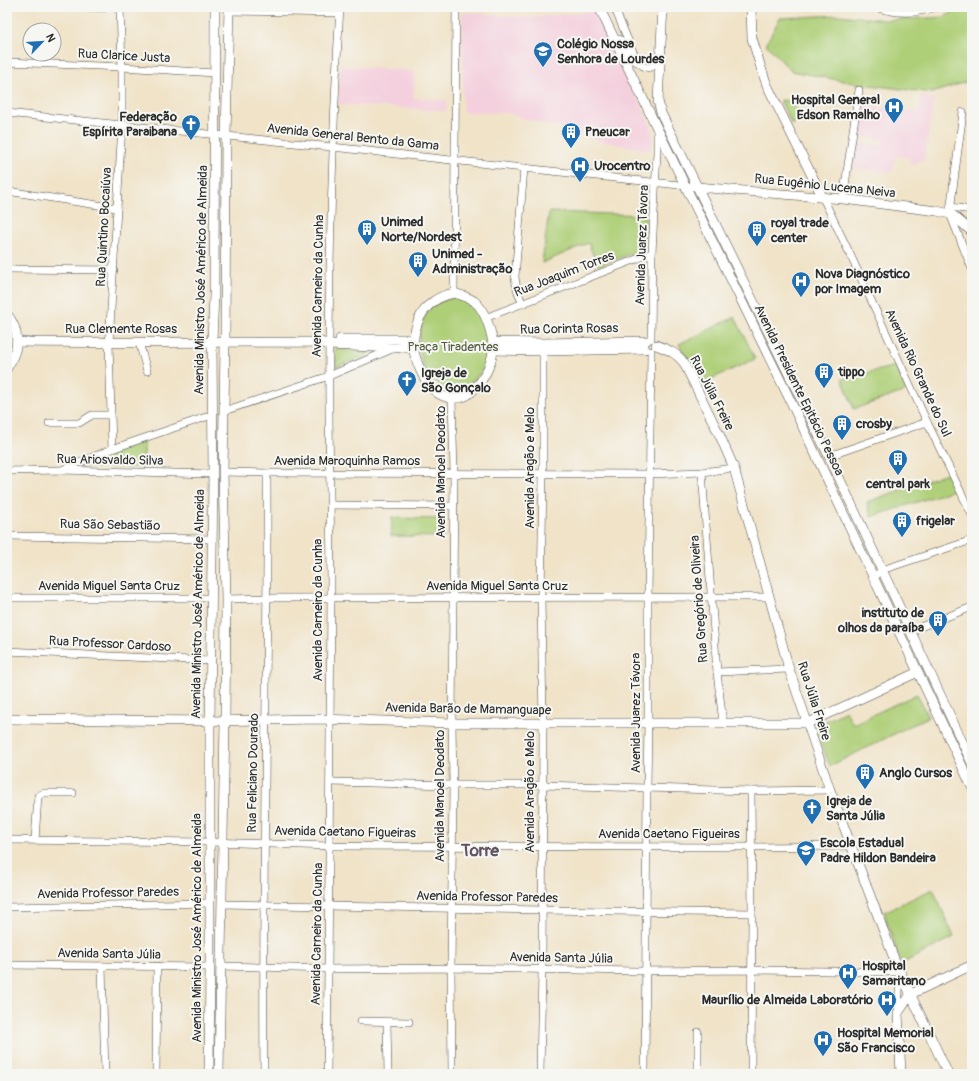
<svg xmlns="http://www.w3.org/2000/svg" width="979" height="1081" font-family="Pangolin,sans-serif">
<style>
.built{fill:#f4cfdd}
.green{fill:#aecf77;stroke:#6c7d51}
.lines{fill:none;stroke-linecap:round;stroke-linejoin:round}
.minor-casing{stroke:#494743;stroke-width:8}
.major-casing{stroke:#494743;stroke-width:10}
.minor{stroke:#fff;stroke-width:7}
.major{stroke:#fff;stroke-width:9}
.labels{text-anchor:middle;dominant-baseline:central;stroke-width:4;stroke-linejoin:round;paint-order:stroke}
.poi-label{font-size:13px;font-weight:bold;fill:#2b2b2b;stroke:#f6f6f2;text-anchor:start}
.street-label{font-size:13px;fill:#2b2b2b;stroke:#f6f6f2}
.park-label{font-size:13px;fill:#525c42;stroke:#f6f6f2}
.district-label{font-size:17px;font-weight:bold;fill:#625362;stroke:#f6f6f2}
</style>
<rect width="100%" height="100%" fill="#f6f6f2"/>
<filter id="ink" filterUnits="userSpaceOnUse"><feTurbulence type="fractalNoise" baseFrequency=".025" numOctaves="2"/><feDisplacementMap in="SourceGraphic" scale="8" xChannelSelector="R" yChannelSelector="G"/><feConvolveMatrix kernelMatrix="1 2 1 2 8 2 1 2 1" color-interpolation-filters="sRGB"/></filter>
<filter id="wash" filterUnits="userSpaceOnUse"><feTurbulence type="fractalNoise" baseFrequency=".012" numOctaves="4" result="noise"/><feDisplacementMap in="SourceGraphic" scale="16" xChannelSelector="R" yChannelSelector="G"/><feGaussianBlur stdDeviation="0.9" result="paint"/><feColorMatrix in="noise" values="0 0 0 0 0 0 0 0 0 0 0 0 0 0 0 0 0 1.4 0 .05"/><feComposite in="paint" operator="in"/></filter>
<g filter="url(#wash)">
<rect width="100%" height="100%" fill="#f0e3c8"/>
<g class="built">
<path d="M597,11L652,128L653,139L650,151L598,140L587,135L522,118L510,113L463,112L462,12L530,18Z"/>
<path d="M340,66L415,71L413,98L447,100L446,111L338,104Z"/>
<path d="M921,96L934,99L924,161L918,160L917,166L909,164L910,158L895,156L893,172L854,168L857,150L860,143L883,146V139L857,136L862,106L919,112Z"/>
</g>
<g class="green">
<path d="M963,7H972V80L932,93L854,83L791,71L766,44L780,18L839,15L886,20L944,17Z"/>
<path d="M780,100C783,100 787,100 790,102C799,106 798,119 792,125Z"/>
<path d="M549,212L645,215L644,249L598,266L588,243L542,263Z"/>
<path d="M454,297C463,300 471,305 477,312C482,317 483,324 484,331C486,338 489,346 488,352C487,371 469,390 450,390C446,390 443,387 440,385C434,381 430,378 426,372C418,359 416,326 426,313C435,302 441,301 454,297Z"/>
<path d="M735,317L755,359L700,384L679,344Z"/>
<path d="M335,348L367,351L368,354L366,356L336,367Z"/>
<path d="M896,366L906,391L854,409L842,379Z"/>
<path d="M144,441V467H74Z"/>
<path d="M947,473L954,490L871,517L867,502Z"/>
<path d="M392,518L444,519V537L391,536Z"/>
<path d="M917,694L928,717L830,766L814,727L846,711L853,724Z"/>
<path d="M933,889L954,937L901,964L884,912Z"/>
</g>
</g>
<g filter="url(#ink)">
<g class="lines">
<defs>
<g id="minor">
<path d="M81,7L120,8"/>
<path d="M614,7L637,61L643,66L649,68L655,65L660,58"/>
<path d="M875,7C898,15 916,13 938,7"/>
<path d="M229,11L339,13"/>
<path d="M7,62L122,67L215,73"/>
<path d="M963,112L950,211V214L972,269"/>
<path d="M7,113L332,147L697,187"/>
<path d="M7,191L117,208"/>
<path d="M823,198L849,252L927,422L972,515"/>
<path d="M843,199L859,90"/>
<path d="M950,207L972,210"/>
<path d="M7,269L114,270"/>
<path d="M454,293L456,7"/>
<path d="M523,304C518,295 516,287 515,277L524,168"/>
<path d="M485,318L652,253"/>
<path d="M651,339L652,253L657,152V130"/>
<path d="M139,342L147,371"/>
<path d="M224,411L329,376L392,349"/>
<path d="M49,423H79L92,415H111"/>
<path d="M112,449L109,343L122,125V67L120,7"/>
<path d="M829,456L927,422"/>
<path d="M64,469L112,449L212,415"/>
<path d="M7,471L60,470L213,474"/>
<path d="M223,472L267,473L649,474L702,472L734,468"/>
<path d="M702,472L717,672L723,723"/>
<path d="M330,505L453,506"/>
<path d="M7,536L212,539"/>
<path d="M874,577L882,570L972,540"/>
<path d="M7,598H212"/>
<path d="M226,599L267,598C435,597 602,598 769,597"/>
<path d="M910,631L972,607"/>
<path d="M7,651L211,661"/>
<path d="M717,672L789,669"/>
<path d="M330,782L453,785H542L751,791L830,790"/>
<path d="M751,791L752,913L751,1074"/>
<path d="M7,840L210,842L330,846L752,847L851,846"/>
<path d="M35,840L38,796L44,793H73"/>
<path d="M222,904L542,910L752,913"/>
<path d="M7,907L210,903"/>
<path d="M7,965L210,967"/>
<path d="M102,966L105,1074"/>
<path d="M221,966L328,969L451,968L637,971L752,970L900,972L898,1013"/>
<path d="M361,1021L409,1022"/>
<path d="M387,1022L388,1074"/>
<path d="M698,1032V1074"/>
<path d="M156,1074L157,966"/>
<path d="M264,1074C262,874 268,673 267,473"/>
<path d="M327,1074C328,915 331,756 331,597C331,511 328,425 329,339C330,228 333,118 340,7"/>
<path d="M452,1074L451,968L453,785L452,723L454,473L452,398"/>
<path d="M540,1074L542,970L543,722L541,597L543,474V347"/>
<path d="M645,1074L647,788L648,723V598L651,351"/>
</g>
<g id="major">
<path d="M599,7L657,128L791,402L972,787"/>
<path d="M663,7L658,101L661,113L829,456L972,763"/>
<path d="M751,7L752,38L761,68L767,85L823,198"/>
<path d="M619,40L637,61"/>
<path d="M697,187L843,199L937,211L950,214L954,216L972,232"/>
<path d="M454,293C461,295 468,297 474,301C485,309 493,335 493,348C493,354 491,361 489,366C485,377 479,385 470,393C464,398 457,399 450,398C445,397 440,395 436,392C424,383 415,360 413,346C413,341 414,336 415,331C420,310 433,297 454,293Z"/>
<path d="M7,314C21,332 19,349 7,368"/>
<path d="M340,339H414"/>
<path d="M17,342C118,343 220,342 321,342L329,345L394,348L413,347"/>
<path d="M493,342L543,343L646,341"/>
<path d="M656,345C667,349 677,353 684,363L720,436L734,468L789,669L830,790L895,961L948,1074"/>
<path d="M493,350L543,351L645,349"/>
<path d="M7,719L210,721L318,719L452,723H808L918,672"/>
<path d="M209,1074L210,967V721L213,474L212,341L214,295L215,7"/>
<path d="M219,1074L225,720L226,599L223,472L224,411L225,342L226,136L229,7"/>
<path d="M901,1074L898,1013L911,994L972,965"/>
</g>
</defs>
<use href="#minor" class="minor-casing"/>
<use href="#major" class="major-casing"/>
<use href="#minor" class="minor"/>
<use href="#major" class="major"/>
</g>
</g>
<defs>
<symbol id="school-pin" viewBox="-11 -11 22 30"><path d="M0 17L-7.5 6A9.5 9.5 0 1 1 7.5 6Z" fill="#1f6fb2" stroke="#f6f6f2"/><path d="M0-5L7-2L0 1L-7-2ZM-4 1L0 2.5L4 1V4Q0 6-4 4Z" fill="#fff"/></symbol>
<symbol id="hospital-pin" viewBox="-11 -11 22 30"><path d="M0 17L-7.5 6A9.5 9.5 0 1 1 7.5 6Z" fill="#1f6fb2" stroke="#f6f6f2"/><path d="M-5-5h3v3.5h4V-5h3V5h-3V1.5h-4V5h-3Z" fill="#fff"/></symbol>
<symbol id="church-pin" viewBox="-11 -11 22 30"><path d="M0 17L-7.5 6A9.5 9.5 0 1 1 7.5 6Z" fill="#1f6fb2" stroke="#f6f6f2"/><path d="M-1.2-6h2.4v3.5h3.3v2.4h-3.3V6h-2.4V-.1h-3.3v-2.4h3.3Z" fill="#fff"/></symbol>
<symbol id="building-pin" viewBox="-11 -11 22 30"><path d="M0 17L-7.5 6A9.5 9.5 0 1 1 7.5 6Z" fill="#1f6fb2" stroke="#f6f6f2"/><path d="M-4-6H4V6H1V3H-1V6H-4ZM-2.5-4.3h1.7v1.8h-1.7ZM.8-4.3h1.7v1.8H.8ZM-2.5-1h1.7V.8h-1.7ZM.8-1h1.7V.8H.8Z" fill="#fff"/></symbol>
</defs>
<g fill-rule="evenodd">
<use href="#school-pin" x="532" y="40" width="22" height="30"/>
<use href="#hospital-pin" x="883" y="96" width="22" height="30"/>
<use href="#church-pin" x="180" y="113" width="22" height="30"/>
<use href="#building-pin" x="560" y="121" width="22" height="30"/>
<use href="#hospital-pin" x="569" y="155" width="22" height="30"/>
<use href="#building-pin" x="356" y="218" width="22" height="30"/>
<use href="#building-pin" x="746" y="219" width="22" height="30"/>
<use href="#building-pin" x="407" y="250" width="22" height="30"/>
<use href="#hospital-pin" x="790" y="270" width="22" height="30"/>
<use href="#building-pin" x="813" y="361" width="22" height="30"/>
<use href="#church-pin" x="396" y="369" width="22" height="30"/>
<use href="#building-pin" x="831" y="413" width="22" height="30"/>
<use href="#building-pin" x="887" y="448" width="22" height="30"/>
<use href="#building-pin" x="891" y="510" width="22" height="30"/>
<use href="#building-pin" x="927" y="609" width="22" height="30"/>
<use href="#building-pin" x="854" y="762" width="22" height="30"/>
<use href="#church-pin" x="801" y="797" width="22" height="30"/>
<use href="#school-pin" x="795" y="839" width="22" height="30"/>
<use href="#hospital-pin" x="837" y="962" width="22" height="30"/>
<use href="#hospital-pin" x="876" y="989" width="22" height="30"/>
<use href="#hospital-pin" x="812" y="1029" width="22" height="30"/>
</g>
<g class="labels">
<g class="poi-label">
<text x="557" y="44">Colégio Nossa<tspan x="557" dy="15">Senhora de Lourdes</tspan></text>
<text x="880" y="100" text-anchor="end">Hospital General<tspan x="880" dy="15">Edson Ramalho</tspan></text>
<text x="177" y="117" text-anchor="end">Federação<tspan x="177" dy="15">Espírita Paraibana</tspan></text>
<text x="585" y="132">Pneucar</text>
<text x="594" y="166">Urocentro</text>
<text x="381" y="222">Unimed<tspan x="381" dy="15">Norte/Nordest</tspan></text>
<text x="771" y="223">royal trade<tspan x="771" dy="15">center</tspan></text>
<text x="432" y="254">Unimed -<tspan x="432" dy="15">Administração</tspan></text>
<text x="815" y="274">Nova Diagnóstico<tspan x="815" dy="15">por Imagem</tspan></text>
<text x="838" y="372">tippo</text>
<text x="421" y="373">Igreja de<tspan x="421" dy="15">São Gonçalo</tspan></text>
<text x="856" y="424">crosby</text>
<text x="898" y="484" text-anchor="middle">central park</text>
<text x="916" y="521">frigelar</text>
<text x="924" y="613" text-anchor="end">instituto de<tspan x="924" dy="15">olhos da paraíba</tspan></text>
<text x="879" y="773">Anglo Cursos</text>
<text x="826" y="801">Igreja de<tspan x="826" dy="15">Santa Júlia</tspan></text>
<text x="820" y="843">Escola Estadual<tspan x="820" dy="15">Padre Hildon Bandeira</tspan></text>
<text x="862" y="966">Hospital<tspan x="862" dy="15">Samaritano</tspan></text>
<text x="873" y="1000" text-anchor="end">Maurílio de Almeida Laboratório</text>
<text x="837" y="1033">Hospital Memorial<tspan x="837" dy="15">São Francisco</tspan></text>
</g>
<g class="street-label">
<text transform="translate(124 56) rotate(3)">Rua Clarice Justa</text>
<text transform="translate(353 137) rotate(6)">Avenida General Bento da Gama</text>
<text transform="translate(825 186) rotate(6)">Rua Eugênio Lucena Neiva</text>
<text transform="translate(104 227) rotate(-87)">Rua Quintino Bocaiúva</text>
<text transform="translate(642 245) rotate(-88)">Avenida Juarez Távora</text>
<text transform="translate(564 274) rotate(-21)">Rua Joaquim Torres</text>
<text transform="translate(201 280) rotate(-89)">Avenida Ministro José Américo de Almeida</text>
<text transform="translate(318 286) rotate(-89)">Avenida Carneiro da Cunha</text>
<text x="121" y="329">Rua Clemente Rosas</text>
<text transform="translate(569 329) rotate(-1)">Rua Corinta Rosas</text>
<text transform="translate(918 373) rotate(65)">Avenida Rio Grande do Sul</text>
<text transform="translate(799 390) rotate(64)">Avenida Presidente Epitácio Pessoa</text>
<text transform="translate(712 393) rotate(63)">Rua Júlia Freire</text>
<text transform="translate(110 460) rotate(1)">Rua Ariosvaldo Silva</text>
<text x="347" y="461">Avenida Maroquinha Ramos</text>
<text transform="translate(530 468) rotate(-90)">Avenida Aragão e Melo</text>
<text transform="translate(441 472) rotate(-90)">Avenida Manoel Deodato</text>
<text transform="translate(110 525) rotate(1)">Rua São Sebastião</text>
<text x="109" y="586">Avenida Miguel Santa Cruz</text>
<text x="497" y="586">Avenida Miguel Santa Cruz</text>
<text transform="translate(699 599) rotate(-94)">Rua Gregório de Oliveira</text>
<text transform="translate(198 604) rotate(-89)">Avenida Ministro José Américo de Almeida</text>
<text transform="translate(318 610) rotate(-90)">Avenida Carneiro da Cunha</text>
<text transform="translate(110 644) rotate(3)">Rua Professor Cardoso</text>
<text transform="translate(814 701) rotate(72)">Rua Júlia Freire</text>
<text transform="translate(468 709) rotate(1)">Avenida Barão de Mamanguape</text>
<text transform="translate(636 713) rotate(-90)">Avenida Juarez Távora</text>
<text transform="translate(253 773) rotate(-89)">Rua Feliciano Dourado</text>
<text transform="translate(530 792) rotate(-90)">Avenida Aragão e Melo</text>
<text transform="translate(440 796) rotate(-90)">Avenida Manoel Deodato</text>
<text transform="translate(345 832) rotate(1)">Avenida Caetano Figueiras</text>
<text x="669" y="834">Avenida Caetano Figueiras</text>
<text transform="translate(108 893) rotate(-1)">Avenida Professor Paredes</text>
<text transform="translate(487 897) rotate(1)">Avenida Professor Paredes</text>
<text transform="translate(197 928) rotate(-90)">Avenida Ministro José Américo de Almeida</text>
<text transform="translate(317 934) rotate(-89)">Avenida Carneiro da Cunha</text>
<text transform="translate(109 954) rotate(1)">Avenida Santa Júlia</text>
<text transform="translate(561 958) rotate(1)">Avenida Santa Júlia</text>
</g>
<g class="park-label">
<text x="453" y="347">Praça Tiradentes</text>
</g>
<g class="district-label">
<text x="480" y="850">Torre</text>
</g>
</g>
<rect width="979" height="1081" fill="none" stroke="#f6f6f2" stroke-width="24"/>
<g transform="translate(42 42) rotate(65)"><circle r="19" fill="#f6f6f2" stroke="#a5a5a2"/>
<path d="M0-3L7 15L0 10L-7 15Z" fill="#1f6fb2"/>
<text y="-6" font-size="11" font-weight="bold" text-anchor="middle" fill="#2b2b2b">N</text>
</g>
</svg>
